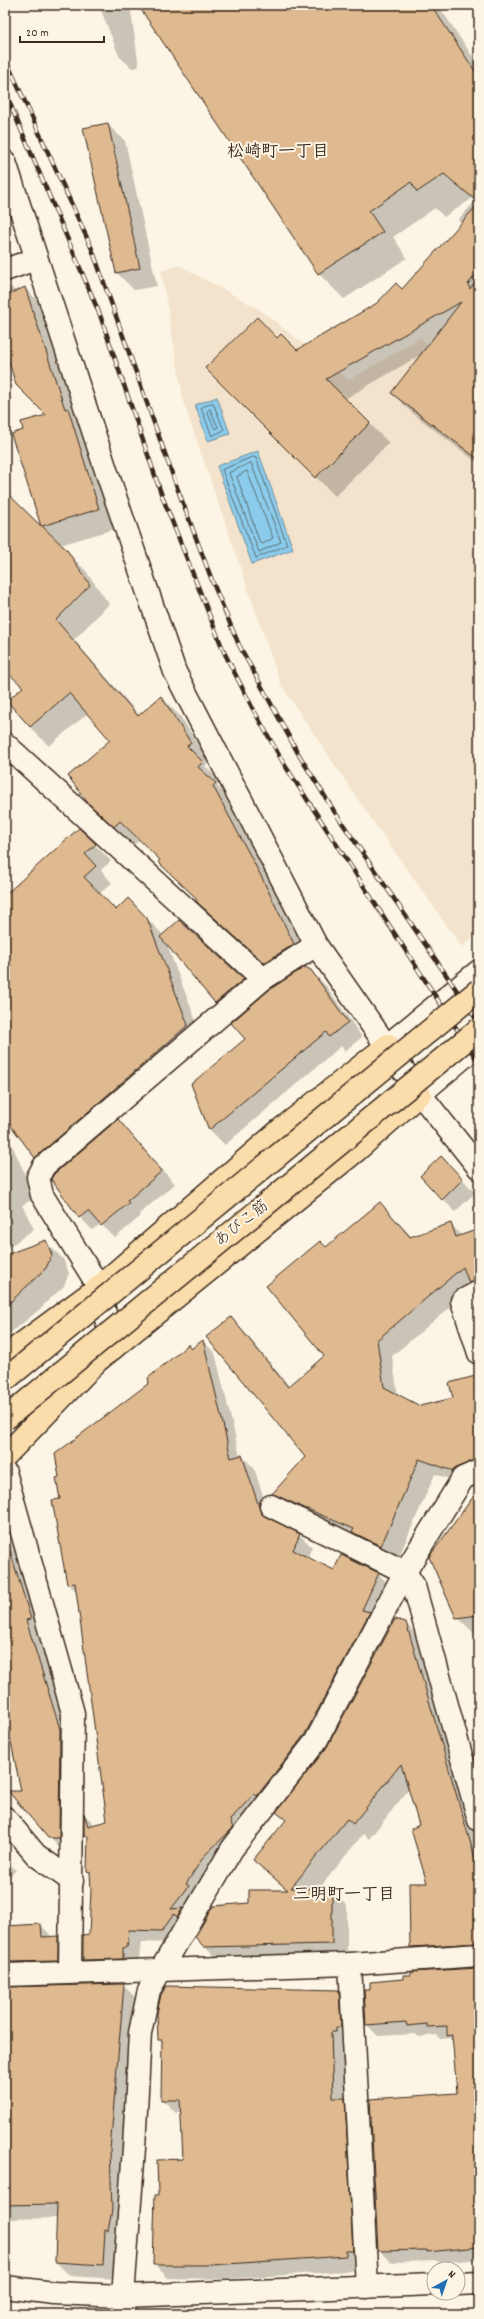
<svg xmlns="http://www.w3.org/2000/svg" width="484" height="2319" font-family="Dekko,'Klee One',sans-serif">
<style>
.built{fill:#f3e3cc}
.water{fill:#8bccec;stroke:#6b8b9a}
.shadow{fill:#0003}
.lines{fill:none;stroke-linecap:round;stroke-linejoin:round}
.shore{stroke:#5b6b70;stroke-width:1}
.building{fill:#dfba90;stroke:#3b2a1e}
.minor-casing{stroke:#3b2a1e;stroke-width:25}
.major-casing{stroke:#3b2a1e;stroke-width:25}
.minor{stroke:#fcf5e5;stroke-width:22}
.major{stroke:#fbddab;stroke-width:22}
.rail-casing{stroke:#3b2a1e;stroke-width:4.5}
.rail{stroke:#fcf5e5;stroke-width:3;stroke-dasharray:9;stroke-linecap:butt}
.major-bridge-casing{stroke:#3b2a1e;stroke-width:25;stroke-linecap:butt}
.major-bridge{stroke:#fbddab;stroke-width:22}
.labels{text-anchor:middle;dominant-baseline:central;stroke-width:4;stroke-linejoin:round;paint-order:stroke}
.street-label{font-size:16px;fill:#3b2a1e;stroke:#fcf5e5}
.neighbourhood-label{font-size:17px;font-weight:bold;fill:#3b2a1e;stroke:#fcf5e5}
</style>
<rect width="100%" height="100%" fill="#fcf5e5"/>
<filter id="ink" filterUnits="userSpaceOnUse"><feTurbulence type="fractalNoise" baseFrequency=".025" numOctaves="2"/><feDisplacementMap in="SourceGraphic" scale="8" xChannelSelector="R" yChannelSelector="G"/><feConvolveMatrix kernelMatrix="1 2 1 2 8 2 1 2 1" color-interpolation-filters="sRGB"/></filter>
<g filter="url(#ink)">
<path class="built" d="M179,265L259,309L349,380L420,338L479,382V932L462,947L363,807L281,685L184,404L161,271Z"/>
<g class="water">
<path d="M217,397L230,434L208,441L195,405Z"/>
<path d="M258,451L293,549L252,564L217,466Z"/>
</g>
<g class="shadow">
<path d="M99,5H130L139,67L132,68L119,56Z"/>
<path d="M139,5H438L479,66V194L444,217L435,208L393,237L407,258L344,299L319,274Z"/>
<path d="M107,124L125,141L157,286L134,290L117,273L85,129Z"/>
<path d="M479,197V464L411,412L392,393L422,354L345,399L389,443L335,496L207,368L277,339L297,351L402,290L462,224L458,220Z"/>
<path d="M11,287L16,292L25,288L44,307L118,528L60,545L86,571L109,604L74,640L140,716L161,697L180,716L210,762L205,766L221,782L217,786L234,803L312,964L305,968L311,971L326,986L362,1037L345,1051L341,1046L225,1145L210,1130L192,1084L246,1039L284,982L219,922L159,862L161,860L140,839L134,845L109,822L112,740L88,713L49,746L30,727L24,688L5,669V493L44,529L12,435L24,431L48,415L8,355L5,358V288Z"/>
<path d="M95,845L111,861L101,870L112,883L99,894L116,911L128,899L163,935L243,979L256,992L229,1015L167,945L204,1042L52,1174L35,1157L5,1116V885L11,891Z"/>
<path d="M118,1120L175,1184L139,1214L141,1216L115,1238L101,1224L92,1230L80,1217Z"/>
<path d="M5,1130L36,1198L22,1205L34,1229L5,1250Z"/>
<path d="M454,1170L475,1193L455,1212L443,1199Z"/>
<path d="M380,1203L412,1237L451,1224L462,1236L479,1230V1291L474,1287L392,1356L398,1396L420,1407L454,1398L479,1376V1481L469,1486L435,1474L397,1561L289,1509L274,1494L306,1457L231,1318L246,1334L290,1387L326,1356V1248Z"/>
<path d="M45,1241L63,1259L69,1273L64,1286L43,1305L44,1306L5,1337V1256Z"/>
<path d="M203,1341L215,1353L240,1456H242L254,1468L271,1520L300,1535L312,1547L307,1558L335,1571L378,1574L391,1586L381,1625L174,1943L141,1942L139,1959H135V1971L96,1972L84,1960L101,1900L91,1889L89,1840L85,1836V1815L95,1825L108,1822L77,1592L68,1584L60,1478L189,1345L193,1349Z"/>
<path d="M479,1491V1652L474,1633L457,1617Z"/>
<path d="M5,1524L14,1534L42,1630L37,1631L71,1741L61,1849L49,1837L22,1792L5,1710Z"/>
<path d="M405,1623L421,1639L479,1836V1958L427,1962L411,1947L428,1884L420,1826L409,1789L369,1839L363,1834L318,1890H331L347,1905V1959L220,1962L204,1946L250,1904L288,1891L254,1860L286,1821L278,1812L328,1747Z"/>
<path d="M5,1859L16,1870L5,1881Z"/>
<path d="M41,1925L53,1938L58,1937L72,1952V1975L8,1983L7,1988L124,1986L138,2000L117,2279L70,2276L56,2262L58,2218L5,2219V1926Z"/>
<path d="M479,1980V2259L439,2263L438,2261L390,2262L379,2250L458,2094L453,2040L451,2038L440,2039L437,2035L419,2037L416,2034L378,2036L367,2025Z"/>
<path d="M338,1991L353,2005L344,2045L346,2101L358,2114L360,2270L226,2279L168,2278L154,2264L159,2196L184,2160L181,2113H176L162,2099L163,2044L159,2039Z"/>
<path d="M468,2310H479V2314H469Z"/>
</g>
<g class="lines">
<g class="shore">
<path d="M213,403L224,430L212,436L201,408Z"/>
<path d="M210,409L218,427L215,429L207,412Z"/>
<path d="M253,457L256,458L287,545L256,558L222,470Z"/>
<path d="M251,463L281,542L259,552L229,473Z"/>
<path d="M247,471L273,538L263,544L260,543L237,477Z"/>
</g>
</g>
<g class="building">
<path d="M138,5H431L479,77V203L444,174L417,192L411,182L369,211L383,232L318,274Z"/>
<path d="M108,123L140,268L116,273L83,128Z"/>
<path d="M479,203V271L468,284L470,289L479,278V460L391,393L461,302L326,379L370,423L315,478L205,368L257,317L277,338L281,334L297,350L377,303L396,283L402,289Z"/>
<path d="M25,287L65,409L68,408L99,509L42,526L67,550L90,585L56,620L138,716L161,696L191,743L187,746L203,762L198,767L216,783L213,786L260,874L294,944L264,963L198,903L194,896L158,862L160,860L120,821L114,827L88,803L68,776L110,740L69,693L30,727L7,701L23,687L5,670V491L41,526L11,434L23,430L21,422L46,415L16,385L5,349V296Z"/>
<path d="M79,828L96,844L85,854L96,866L84,877L116,910L128,898L147,918L188,1025L35,1158L5,1118V895Z"/>
<path d="M179,920L244,979L215,1003L160,937Z"/>
<path d="M305,967L311,970L348,1022L329,1037L326,1032L209,1130L191,1084L245,1039L231,1023L270,989Z"/>
<path d="M118,1119L162,1171L127,1201L129,1203L101,1226L88,1211L79,1218L51,1179L54,1174Z"/>
<path d="M441,1156L463,1179L442,1200L420,1176Z"/>
<path d="M380,1202L410,1237L451,1223L456,1237L479,1229V1280L469,1283L463,1267L377,1340L384,1387L420,1406L453,1398L449,1383L479,1375V1459L458,1467L453,1471L419,1459L381,1546L352,1532L354,1529L272,1494L305,1457L206,1337L231,1317L288,1387L324,1356L266,1286L320,1241L326,1247Z"/>
<path d="M46,1240L52,1255L46,1268L5,1307V1255Z"/>
<path d="M203,1340L231,1458L242,1455L261,1513L300,1534L293,1550L334,1570L341,1555L379,1573L362,1610L370,1612L305,1734L257,1796L254,1794L230,1820L233,1828L204,1856L186,1884L189,1886L171,1909L183,1908L177,1917L174,1914L162,1931L129,1930L127,1947L123,1948V1959L83,1960V1935L89,1934L91,1890L90,1872L87,1871L88,1836H84V1813L88,1826L107,1821L75,1583L67,1584L52,1500L60,1499L56,1478L59,1477L55,1454L149,1383L148,1378L189,1344L191,1349Z"/>
<path d="M479,1489V1615L456,1618L429,1557Z"/>
<path d="M10,1551L31,1619L26,1620L60,1729L59,1838H48L8,1791H21L5,1713V1552Z"/>
<path d="M395,1619L406,1622L479,1872V1943L410,1947L409,1883H427L411,1829L419,1825L401,1764L353,1824L347,1819L291,1888L332,1889V1944L204,1947L195,1937L213,1906L249,1903V1890H288L253,1860L286,1820L276,1812L327,1747Z"/>
<path d="M41,1924L42,1937L58,1936V1961L5,1962V1926Z"/>
<path d="M479,1968V2247L427,2252V2250L378,2251L370,2099L457,2093L452,2035L447,2036V2026L427,2027V2024L407,2026L406,2022L366,2025L364,1990H370V1982L403,1979V1975H411V1972Z"/>
<path d="M123,1984L124,1985L110,2150L112,2210L108,2231L105,2230L103,2265L55,2262L57,2204L5,2205V1991H7V1987Z"/>
<path d="M166,1986L339,1990L341,2027H336V2032H331L333,2098H345L353,2251H346V2256L212,2265H153L155,2195H158L157,2160L183,2159L180,2100H161L162,2040H158L157,2013L161,1995Z"/>
</g>
<g class="lines">
<defs>
<g id="minor">
<path d="M5,162L106,470L175,672L316,945L420,1094L479,1168"/>
<path d="M5,270L36,259"/>
<path d="M5,744L263,979"/>
<path d="M388,1045L479,971"/>
<path d="M420,1094L479,1044"/>
<path d="M479,1292L462,1301L479,1353"/>
<path d="M113,1348L99,1287L42,1195L38,1177L44,1166L263,979L316,945"/>
<path d="M5,1472L73,1713L70,1972"/>
<path d="M271,1506L405,1572L414,1586L479,1820"/>
<path d="M5,1818L36,1855L72,1881"/>
<path d="M350,1964L367,2287"/>
<path d="M5,1975L350,1964L479,1955"/>
<path d="M458,2284L479,2283"/>
<path d="M5,2287L54,2293L123,2296L434,2284"/>
<path d="M125,2314L123,2296L134,2148L140,2033L149,1990L232,1849L316,1741L405,1572L463,1478L479,1471"/>
</g>
<g id="major">
<path d="M5,1356L99,1287L279,1131L388,1045"/>
<path d="M5,1456L97,1361L357,1150L420,1094"/>
</g>
</defs>
<use href="#minor" class="minor-casing"/>
<use href="#major" class="major-casing"/>
<use href="#minor" class="minor"/>
<use href="#major" class="major"/>
<defs>
<g id="rail">
<path d="M5,58L92,249L178,490L213,583L239,645L299,755L334,811L479,1023"/>
<path d="M5,92L100,315L162,496L224,652L253,709L284,764L479,1063"/>
</g>
</defs>
<use href="#rail" class="rail-casing"/>
<use href="#rail" class="rail"/>
<defs>
<g id="major-bridge">
<path d="M5,1380L479,990"/>
<path d="M5,1419L479,1029"/>
</g>
</defs>
<use href="#major-bridge" class="major-bridge-casing"/>
<use href="#major-bridge" class="major-bridge"/>
</g>
</g>
<g class="labels">
<g class="street-label">
<text transform="translate(242 1224) rotate(-39)">あびこ筋</text>
</g>
<g class="neighbourhood-label">
<text x="278" y="153">松崎町一丁目</text>
<text x="344" y="1896">三明町一丁目</text>
</g>
</g>
<rect width="484" height="2319" fill="none" stroke="#fcf5e5" stroke-width="20"/>
<rect x="10" y="10" width="464" height="2299" fill="none" stroke="#3b2a1e" stroke-width="1.5" filter="url(#ink)"/>
<g transform="translate(446 2281) rotate(40)"><circle r="19" fill="#fcf5e5" stroke="#afa495"/>
<path d="M0-3L7 15L0 10L-7 15Z" fill="#1f6fb2"/>
<text y="-6" font-size="11" font-weight="bold" text-anchor="middle" fill="#3b2a1e">N</text>
</g>
<path d="M20 36v6h84v-6" fill="none" stroke="#3b2a1e" stroke-width="2"/>
<text x="26" y="36" font-size="12" fill="#3b2a1e" stroke="#fcf5e5" stroke-width="3" paint-order="stroke">20 m</text>
</svg>
